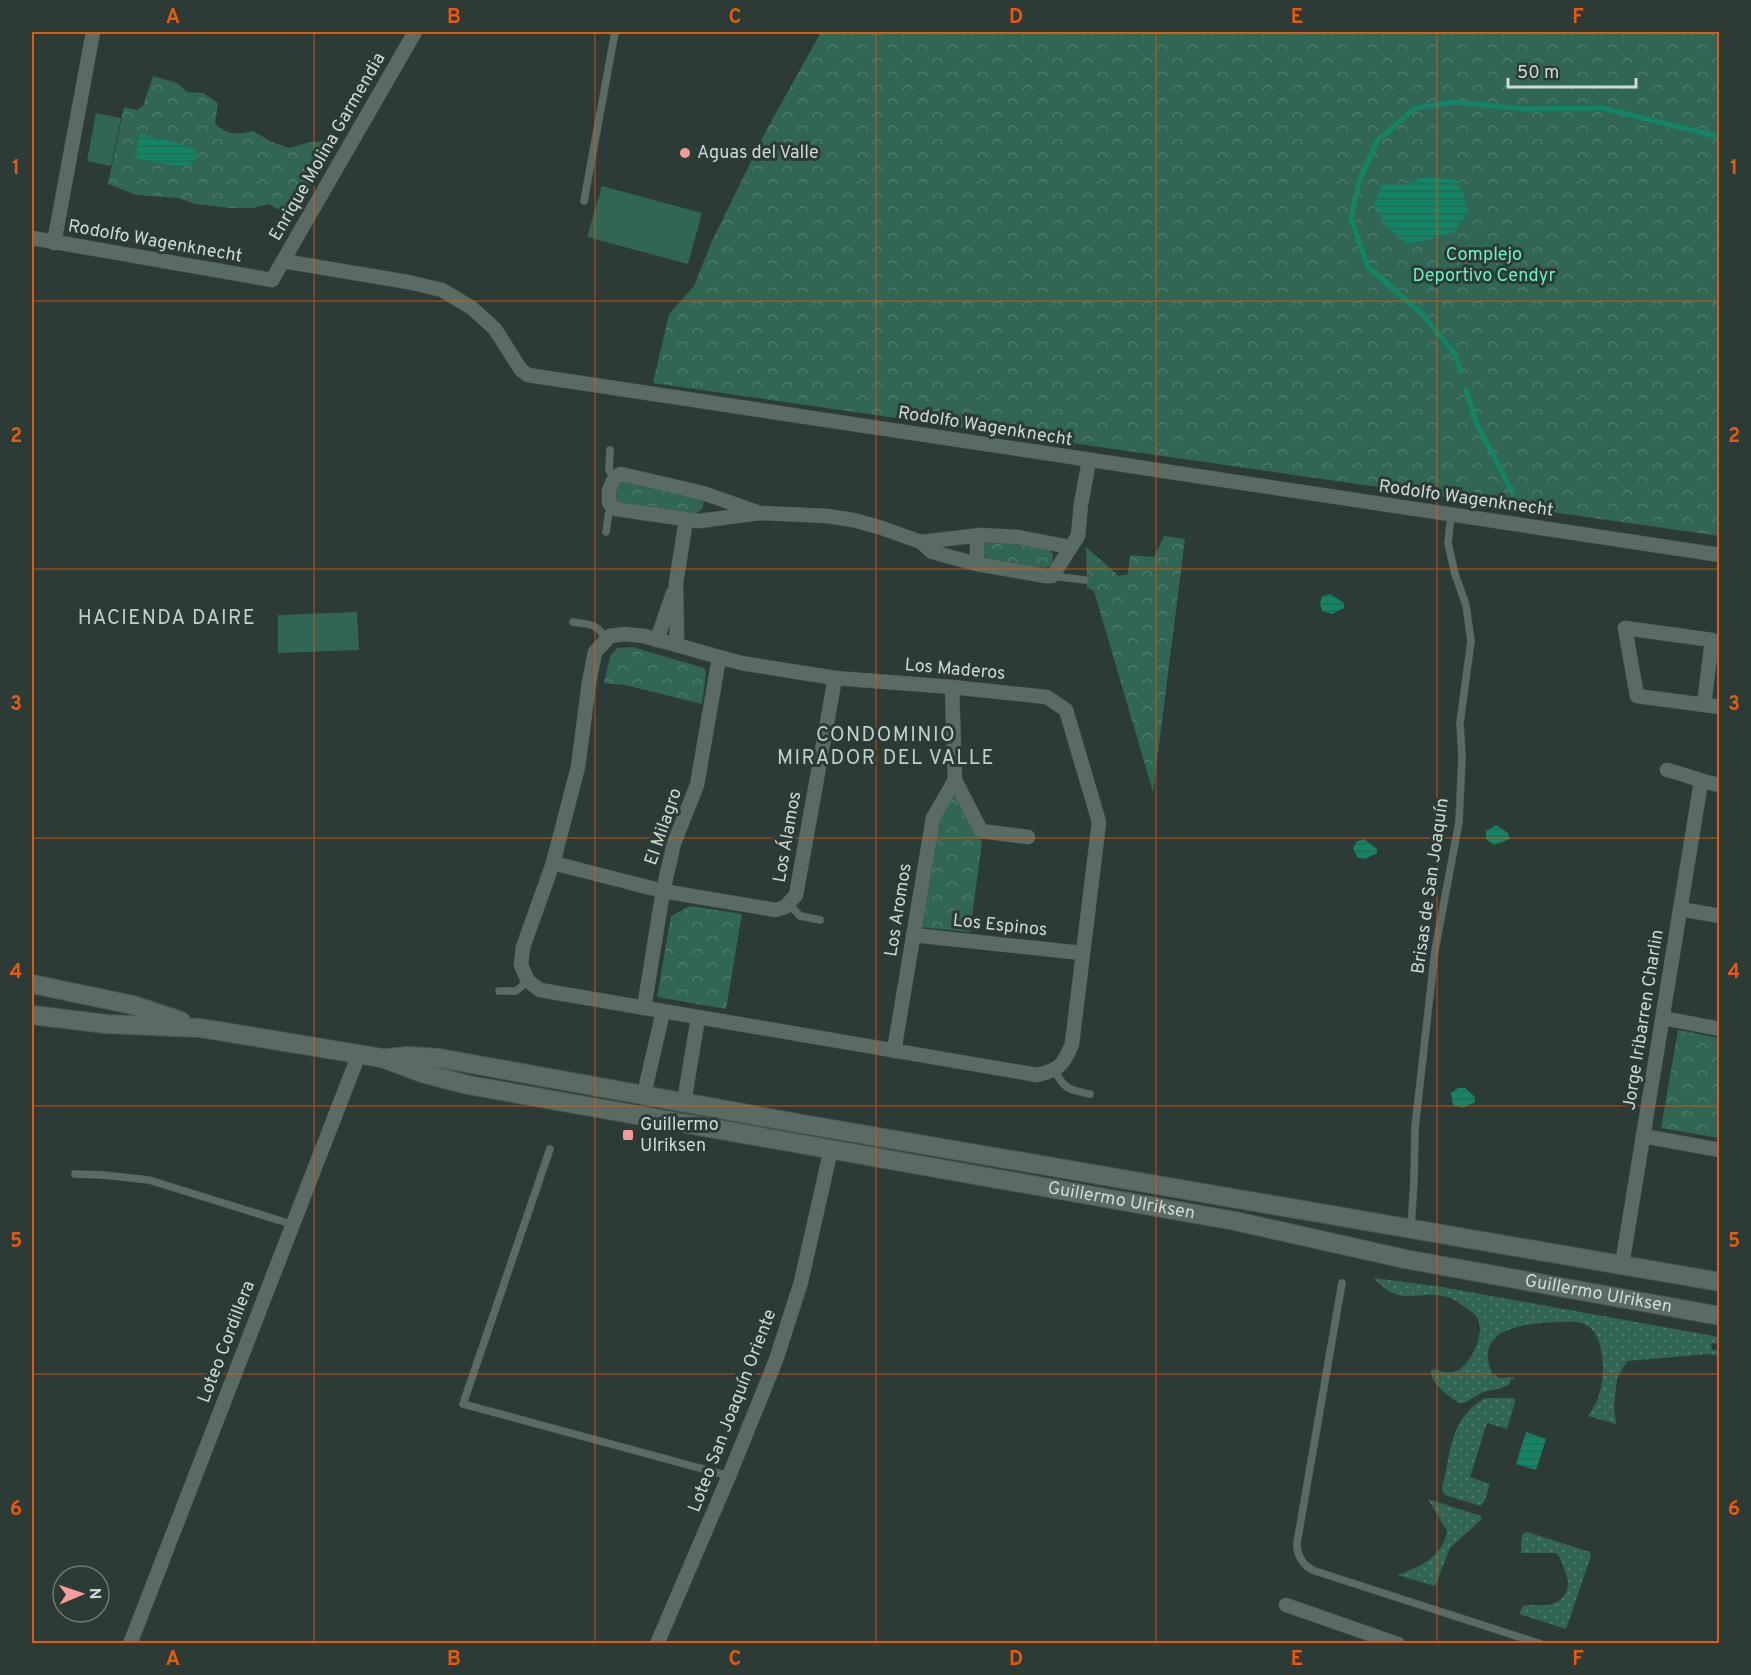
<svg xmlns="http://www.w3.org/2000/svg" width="1751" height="1675" font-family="Overpass,sans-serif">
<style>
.grass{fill:url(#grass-dots)}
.forest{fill:url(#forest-crowns)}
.pitch{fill:#316654}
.water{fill:url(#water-rules)}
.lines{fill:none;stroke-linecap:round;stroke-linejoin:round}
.stream{stroke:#148466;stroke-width:5}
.lane-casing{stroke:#4b5954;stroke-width:8}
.street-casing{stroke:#4b5954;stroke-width:15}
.secondary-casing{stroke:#4b5954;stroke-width:20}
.lane{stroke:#5a6b64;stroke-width:7}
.street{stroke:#5a6b64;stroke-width:14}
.secondary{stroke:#5a6b64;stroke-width:18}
.grid{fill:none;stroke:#e8590c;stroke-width:1.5;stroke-opacity:0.55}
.poi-dot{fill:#f59b9c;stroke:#2c3b35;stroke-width:2}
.labels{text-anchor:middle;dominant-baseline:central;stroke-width:6;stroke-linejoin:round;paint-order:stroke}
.street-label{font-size:18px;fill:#cfd9d5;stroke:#2c3b35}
.poi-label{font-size:18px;fill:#cfd9d5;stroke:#2c3b35;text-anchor:start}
.park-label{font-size:18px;fill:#6bf1c5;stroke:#2c3b35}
.neighbourhood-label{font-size:20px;letter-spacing:1.5px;fill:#bfd2ca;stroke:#2c3b35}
.neatline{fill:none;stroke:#e8590c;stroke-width:2}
.grid-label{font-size:20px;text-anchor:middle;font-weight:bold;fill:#e8590c}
</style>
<defs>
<pattern id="grass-dots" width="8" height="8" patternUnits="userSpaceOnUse" patternTransform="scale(1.5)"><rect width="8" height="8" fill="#316654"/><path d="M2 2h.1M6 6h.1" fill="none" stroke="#4e7b6c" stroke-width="1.8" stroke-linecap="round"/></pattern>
<pattern id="forest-crowns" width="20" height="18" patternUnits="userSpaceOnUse" patternTransform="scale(1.5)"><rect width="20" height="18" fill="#316654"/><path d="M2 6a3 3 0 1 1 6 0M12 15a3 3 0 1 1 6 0" fill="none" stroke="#4e7b6c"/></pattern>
<pattern id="water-rules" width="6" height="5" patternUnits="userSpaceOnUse" patternTransform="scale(1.5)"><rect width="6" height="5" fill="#148466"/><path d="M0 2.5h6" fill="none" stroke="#256957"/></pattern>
</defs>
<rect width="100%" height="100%" fill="#2c3b35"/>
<g class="grass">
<path d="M1374,1278L1436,1286L1719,1337V1344L1711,1343L1712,1350H1719V1358L1718,1356L1710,1354L1627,1361L1617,1378L1614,1407L1616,1424L1588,1416C1600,1400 1603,1385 1603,1365C1602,1353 1600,1334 1589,1327C1580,1320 1568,1322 1558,1322C1524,1323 1471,1329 1493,1376L1496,1373L1497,1378L1514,1377V1379L1510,1380V1384L1502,1388L1483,1392L1464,1403H1459C1448,1396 1432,1385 1431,1371L1434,1369C1442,1372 1452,1375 1460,1369C1474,1359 1489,1326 1473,1313C1466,1308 1457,1301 1450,1298C1418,1287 1403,1311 1374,1278Z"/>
<path d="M1485,1398H1512L1515,1399V1402L1507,1429L1487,1423L1470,1477L1490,1484L1484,1502L1480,1506L1445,1495L1442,1488C1452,1451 1448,1420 1485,1398Z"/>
<path d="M1428,1499L1481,1516L1482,1519L1450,1548L1435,1586L1397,1575C1419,1568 1443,1557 1447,1531Z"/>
<path d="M1527,1532L1590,1552L1591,1556L1566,1629L1519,1614L1523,1606C1532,1603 1539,1606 1547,1605C1564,1603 1572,1589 1566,1574C1563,1566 1562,1559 1556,1553H1521L1522,1534Z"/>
</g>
<g class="forest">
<path d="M821,32H1705L1719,35V536L653,383L669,314L694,286L712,241L767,129Z"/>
<path d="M153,76L177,83L187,92L203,93L218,103L215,124C229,135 236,135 253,131L270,141L289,148L310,142L333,141L326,156L292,216L268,204L253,208H228L196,204L178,198L136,195L108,184L124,107L137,110L143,106Z"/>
<path d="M629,478L704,497L703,508L694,515L625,506L615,499L616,485Z"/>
<path d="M1164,536L1185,539L1153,792L1094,591L1087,588L1086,547L1119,576L1128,574L1130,555L1154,557Z"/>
<path d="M987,539L1048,548L1053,554L1052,565L1046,568L992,562L984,556L982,547Z"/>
<path d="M632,647L704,668L706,672L702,704L625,685L604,683L610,657L617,648Z"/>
<path d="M957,792L982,842L970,932L919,927L938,818Z"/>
<path d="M690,906L742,914L726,1009L657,997L671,916Z"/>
<path d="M1678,1030L1719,1038V1138L1661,1128Z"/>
</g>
<g class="pitch">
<path d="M96,113L121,118L111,166L87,161Z"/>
<path d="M602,186L702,213L688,264L587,237Z"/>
<path d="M357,612L359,650L278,653V615Z"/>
</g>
<g class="water">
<path d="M140,134L190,146C194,149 197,152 197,157C195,174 146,160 135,158Z"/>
<path d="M1425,177L1456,180L1463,193L1468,212L1454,232L1428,240L1407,244L1385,225L1374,203L1382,184L1401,185Z"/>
<path d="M1330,594L1344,603V608L1332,614L1322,611L1320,603L1322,596Z"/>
<path d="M1496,825L1508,833L1510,839L1494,845L1486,839V831Z"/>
<path d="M1364,839L1377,849V853L1365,859L1358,858L1353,849L1356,842Z"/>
<path d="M1458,1088H1465L1475,1097V1102L1463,1108L1453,1105L1451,1093Z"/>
<path d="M1526,1432L1546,1439L1536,1470L1516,1464Z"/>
</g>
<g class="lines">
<g class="stream">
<path d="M1461,372L1455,354L1423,315L1368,267L1351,218L1359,182L1377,141L1415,108L1455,102L1523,109L1602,108L1720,137"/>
<path d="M1466,389L1476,422L1513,493"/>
</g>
<defs>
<g id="lane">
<path d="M584,201L615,32"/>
<path d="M610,450L609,470L615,477"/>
<path d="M606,532L609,511L612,507"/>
<path d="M1052,576L1085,580"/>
<path d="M573,622C591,625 597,623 606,640"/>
<path d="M788,903L800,916L820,920"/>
<path d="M499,991H516L528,981"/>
<path d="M1055,1070C1064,1090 1070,1090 1090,1094"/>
<path d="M550,1149L463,1404L729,1476"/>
<path d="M75,1174L103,1175L149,1180L291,1224"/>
<path d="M1411,1227L1414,1181L1415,1128L1435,950L1459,822L1462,757L1460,723L1471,641L1466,605L1455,574L1448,543L1451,515"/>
<path d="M1342,1283L1297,1543C1297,1557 1303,1566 1315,1571L1541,1644"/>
</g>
<g id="street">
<path d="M32,238L272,280L415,32"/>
<path d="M54,243L93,32"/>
<path d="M283,261L408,282L442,290L472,308L495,329L521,370L528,375L1720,555"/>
<path d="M760,513L703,493L621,474L615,477L609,490V503L616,509L699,521L760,513L827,516L853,520L879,527L921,542L932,552L977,564L1046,576H1052L1055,572L1078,536L1081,504L1089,461"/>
<path d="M921,542L981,535L1018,537L1070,547"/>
<path d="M977,564V542L981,535"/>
<path d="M625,634L644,636L741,663L835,678L952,687L1047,697L1066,710L1099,822L1072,1044C1064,1064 1060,1070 1037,1075L540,990L528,981L521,965L523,947L553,863L578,767L589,683L595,652L610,636Z"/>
<path d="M657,640L673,593"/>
<path d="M677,645L676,583L686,520"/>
<path d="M1704,705L1712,640L1625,628L1637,696L1720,707"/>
<path d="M1667,770C1685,774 1701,782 1720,785"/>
<path d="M955,780L981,831L1028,837"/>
<path d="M553,863L663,891L776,910L785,907L796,895L835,678"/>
<path d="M1680,909L1720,916"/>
<path d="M913,935L1082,953"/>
<path d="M644,1008L663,891L674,843L697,785L719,658"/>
<path d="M1663,1018L1720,1029"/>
<path d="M894,1051L933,818L955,780L952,687"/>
<path d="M644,1094L663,1012"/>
<path d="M684,1102L698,1018"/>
<path d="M1643,1136L1720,1150"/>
<path d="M1622,1265L1701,782"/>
<path d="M1286,1605L1398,1644"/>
<path d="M130,1644L359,1054"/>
<path d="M657,1644L729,1476L776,1360L801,1282L831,1149"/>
</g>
<g id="secondary">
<path d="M32,984L133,1005L181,1021"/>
<path id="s1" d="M32,1015L106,1024L200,1028L382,1058L422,1073L468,1085L1235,1221L1405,1259L1720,1316"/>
<path d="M387,1058L407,1056L439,1058L797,1123L1720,1282"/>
</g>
</defs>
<use href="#lane" class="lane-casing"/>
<use href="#street" class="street-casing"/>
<use href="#secondary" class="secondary-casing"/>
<use href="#lane" class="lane"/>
<use href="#street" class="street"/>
<use href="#secondary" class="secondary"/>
</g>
<path class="grid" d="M314,32V1644M595,32V1644M876,32V1644M1156,32V1644M1437,32V1644M32,301H1720M32,569H1720M32,838H1720M32,1106H1720M32,1374H1720"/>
<g class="poi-dot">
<circle cx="685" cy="153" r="6"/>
<rect x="622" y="1129" width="12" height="12" rx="3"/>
</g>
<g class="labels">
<g class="street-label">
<text transform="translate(328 147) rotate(-60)">Enrique Molina Garmendia</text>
<text transform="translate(155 242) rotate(10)">Rodolfo Wagenknecht</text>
<text transform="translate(985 427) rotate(9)">Rodolfo Wagenknecht</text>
<text transform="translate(1466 499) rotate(8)">Rodolfo Wagenknecht</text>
<text transform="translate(955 670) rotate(5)">Los Maderos</text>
<text transform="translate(664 827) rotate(-71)">El Milagro</text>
<text transform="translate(788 837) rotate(-80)">Los Álamos</text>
<text transform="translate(1431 886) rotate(-82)">Brisas de San Joaquín</text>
<text transform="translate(899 910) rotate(-81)">Los Aromos</text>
<text transform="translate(1000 926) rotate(6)">Los Espinos</text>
<text transform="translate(1644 1020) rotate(-81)">Jorge Iribarren Charlin</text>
<text stroke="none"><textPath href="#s1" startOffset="1107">Guillermo Ulriksen</textPath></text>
<text stroke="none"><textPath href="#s1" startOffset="1593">Guillermo Ulriksen</textPath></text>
<text transform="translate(227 1342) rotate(-69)">Loteo Cordillera</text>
<text transform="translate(733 1411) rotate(-69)">Loteo San Joaquín Oriente</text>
</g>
<g class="poi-label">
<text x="697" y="153">Aguas del Valle</text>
<text x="640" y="1125">Guillermo<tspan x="640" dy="21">Ulriksen</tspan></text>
</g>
<g class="park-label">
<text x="1484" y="255">Complejo<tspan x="1484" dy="21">Deportivo Cendyr</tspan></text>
</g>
<g class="neighbourhood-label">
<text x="167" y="619">HACIENDA DAIRE</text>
<text x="886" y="736">CONDOMINIO<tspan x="886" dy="23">MIRADOR DEL VALLE</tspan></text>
</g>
</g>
<rect width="1751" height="1675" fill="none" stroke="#2c3b35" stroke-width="66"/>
<g transform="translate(81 1594) rotate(88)"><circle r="28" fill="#2c3b35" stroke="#6d7a75" stroke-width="1.5"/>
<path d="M0-4.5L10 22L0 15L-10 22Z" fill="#f59b9c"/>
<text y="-9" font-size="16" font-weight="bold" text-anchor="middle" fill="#cfd9d5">N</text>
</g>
<path d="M1508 78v9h128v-9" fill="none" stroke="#cfd9d5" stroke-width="3"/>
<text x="1517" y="78" font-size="18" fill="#cfd9d5" stroke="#2c3b35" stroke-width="4.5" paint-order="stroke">50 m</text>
<rect x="33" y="33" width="1685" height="1609" class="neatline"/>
<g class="grid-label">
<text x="173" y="23">A</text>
<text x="454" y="23">B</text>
<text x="735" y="23">C</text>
<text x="1016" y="23">D</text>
<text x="1297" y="23">E</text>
<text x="1578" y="23">F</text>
<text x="16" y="174">1</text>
<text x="1734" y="174">1</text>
<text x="16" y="442">2</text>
<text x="1734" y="442">2</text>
<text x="16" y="710">3</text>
<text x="1734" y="710">3</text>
<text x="16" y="978">4</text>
<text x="1734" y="978">4</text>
<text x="16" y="1247">5</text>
<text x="1734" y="1247">5</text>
<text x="16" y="1515">6</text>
<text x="1734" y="1515">6</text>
<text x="173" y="1665">A</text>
<text x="454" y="1665">B</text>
<text x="735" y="1665">C</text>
<text x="1016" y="1665">D</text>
<text x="1297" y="1665">E</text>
<text x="1578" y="1665">F</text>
</g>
</svg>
